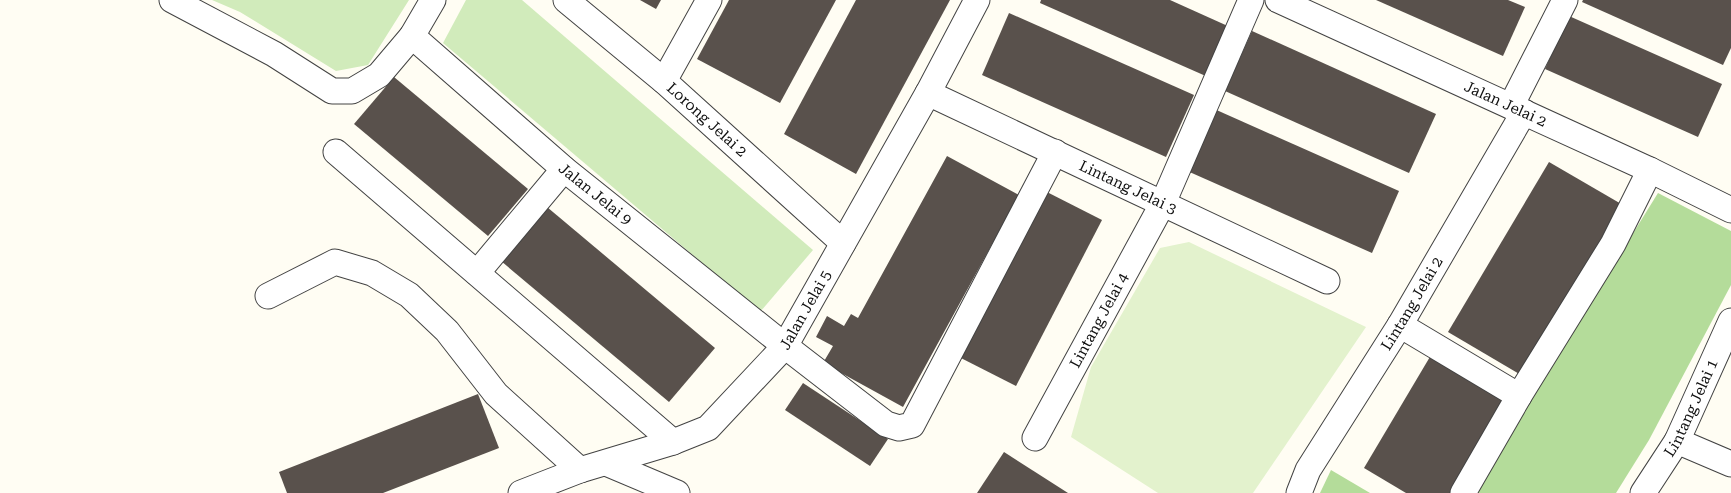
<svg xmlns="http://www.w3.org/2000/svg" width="1731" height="493" font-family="'Roboto Serif',serif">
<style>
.green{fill:#d1ebbb}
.forest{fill:#b4dc9a}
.pitch{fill:#e3f2cd}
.building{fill:#59514c}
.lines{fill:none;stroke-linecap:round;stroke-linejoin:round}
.minor-casing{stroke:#434343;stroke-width:27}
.minor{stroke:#fff;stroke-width:25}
.labels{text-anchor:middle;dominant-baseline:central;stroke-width:5;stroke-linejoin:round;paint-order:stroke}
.street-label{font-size:15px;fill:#101010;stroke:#fff}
</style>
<rect width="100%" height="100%" fill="#fffdf3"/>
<g class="green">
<path d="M212,0H409L368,65L336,71L240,12Z"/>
<path d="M466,0H522L813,250L760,312L443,43Z"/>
</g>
<g class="forest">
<path d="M1658,193L1731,231V285L1649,440L1616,493H1472Z"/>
<path d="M1331,470L1370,493H1320Z"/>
</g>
<path class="pitch" d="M1189,242L1366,327L1253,493H1158L1071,437L1091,367L1160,248Z"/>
<g class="building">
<path d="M640,0H661L656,9Z"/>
<path d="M729,0H836L780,103L697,59Z"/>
<path d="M856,0H950L856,174L784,134Z"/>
<path d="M1041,0H1170L1230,27L1208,77L1040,3Z"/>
<path d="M1376,0H1508L1525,7L1503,56Z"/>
<path d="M1583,0H1731V48L1723,65L1582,2Z"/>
<path d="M1009,13L1194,95L1166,157L982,75Z"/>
<path d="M1569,16L1722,84L1698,137L1545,69Z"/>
<path d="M1252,31L1436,114L1409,173L1225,91Z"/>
<path d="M394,77L528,189L488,236L354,124Z"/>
<path d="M1212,108L1399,191L1372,253L1185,170Z"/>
<path d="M947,156L1019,195L903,407L823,363L833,346L816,337L827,316L844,326L851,314L858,318Z"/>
<path d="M1549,162L1623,205L1521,375L1448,332Z"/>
<path d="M1041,189L1102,220L1016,386L955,355Z"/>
<path d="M547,207L715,348L669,402L501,261Z"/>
<path d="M1434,350L1508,394L1450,493H1406L1364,468Z"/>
<path d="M803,383L888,439L870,466L785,410Z"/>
<path d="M478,394L499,448L383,493H287L279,472Z"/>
<path d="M1004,452L1068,493H977Z"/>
</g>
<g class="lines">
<defs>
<g id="minor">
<path d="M172,0L274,54L332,91H352L379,75L412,36L433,0"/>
<path id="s1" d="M566,0L664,81L843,243"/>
<path id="s2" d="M1278,0L1650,170L1731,210"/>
<path id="s3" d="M412,36L564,169L785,346L886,424L899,428L912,425L1055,152"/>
<path d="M664,81L709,0"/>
<path id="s4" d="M928,93L1327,281"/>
<path d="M1511,106L1565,0"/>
<path d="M336,152L673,442"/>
<path d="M477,273L564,169"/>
<path d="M268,296L335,262L372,273L409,295L447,331L496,394L580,470"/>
<path d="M1400,325L1519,396"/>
<path id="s5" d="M1035,438L1163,203L1251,0"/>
<path d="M1677,441L1731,464"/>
<path d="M606,463L677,493"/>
<path id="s6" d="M521,493L580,470L673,442L708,428L785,346L928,93L977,0"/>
<path id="s7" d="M1299,493L1308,470L1400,325L1524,112"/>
<path d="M1463,493L1519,396L1613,244L1650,170"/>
<path id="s8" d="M1643,493L1677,441L1731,321"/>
</g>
</defs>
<use href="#minor" class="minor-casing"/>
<use href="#minor" class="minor"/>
</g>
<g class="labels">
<g class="street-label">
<text stroke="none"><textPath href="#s2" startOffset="250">Jalan Jelai 2</textPath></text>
<text stroke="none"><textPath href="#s1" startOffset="185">Lorong Jelai 2</textPath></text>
<text stroke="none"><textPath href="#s4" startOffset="221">Lintang Jelai 3</textPath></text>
<text stroke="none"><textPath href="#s3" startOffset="242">Jalan Jelai 9</textPath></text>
<text stroke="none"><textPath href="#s7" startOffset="221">Lintang Jelai 2</textPath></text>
<text stroke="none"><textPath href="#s6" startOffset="352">Jalan Jelai 5</textPath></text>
<text stroke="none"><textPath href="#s5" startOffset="134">Lintang Jelai 4</textPath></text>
<text stroke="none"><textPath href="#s8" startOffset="98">Lintang Jelai 1</textPath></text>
</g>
</g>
</svg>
